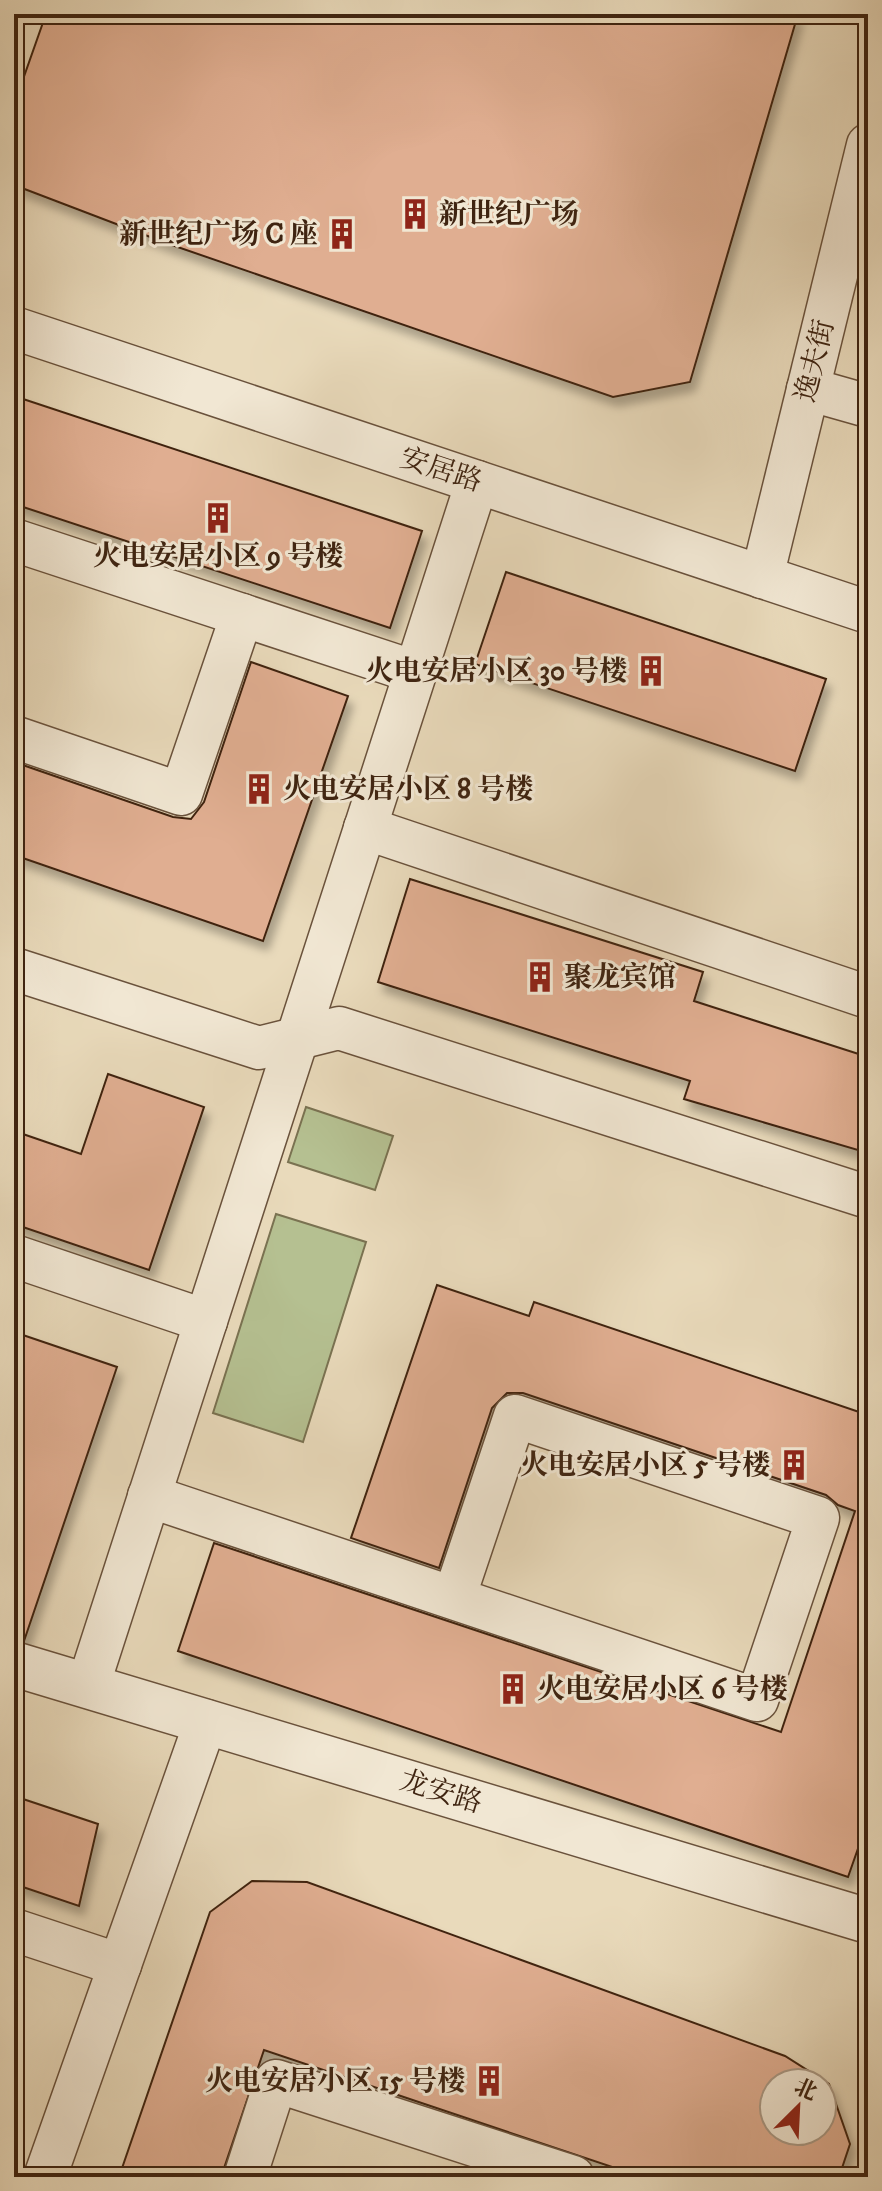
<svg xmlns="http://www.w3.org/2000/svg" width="882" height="2191" font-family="'IM FELL DW Pica','Noto Serif SC',serif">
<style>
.green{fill:#b5c091;stroke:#7a7251;stroke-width:2}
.building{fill:#e0ae91;stroke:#3f2411;stroke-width:2;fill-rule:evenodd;filter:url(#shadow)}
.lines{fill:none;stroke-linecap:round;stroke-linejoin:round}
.minor-casing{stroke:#6a523c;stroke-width:45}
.tertiary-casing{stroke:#6a523c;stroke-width:47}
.minor{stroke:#f1e7d3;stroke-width:42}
.tertiary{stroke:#f1e7d3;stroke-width:44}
.labels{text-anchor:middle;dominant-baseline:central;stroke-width:6;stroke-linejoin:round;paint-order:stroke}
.poi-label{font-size:28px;font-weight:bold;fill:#3f2411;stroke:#f1e7d3;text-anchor:start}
.street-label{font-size:28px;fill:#3f2411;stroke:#f1e7d3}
</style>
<defs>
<filter id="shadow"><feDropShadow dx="5" dy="9" stdDeviation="4" flood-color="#0004"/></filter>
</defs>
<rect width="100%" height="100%" fill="#e9dabb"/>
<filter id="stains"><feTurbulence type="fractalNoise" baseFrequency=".0025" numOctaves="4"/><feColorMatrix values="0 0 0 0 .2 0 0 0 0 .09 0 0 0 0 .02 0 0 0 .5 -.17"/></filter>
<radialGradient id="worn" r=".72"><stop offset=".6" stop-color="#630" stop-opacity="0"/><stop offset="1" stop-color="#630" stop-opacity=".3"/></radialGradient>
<g class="green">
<path d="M306,1107L393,1136L375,1190L288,1162Z"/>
<path d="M276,1214L366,1242L303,1442L213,1413Z"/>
</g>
<g class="building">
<path d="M46,14H798L690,382L613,397L166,243L14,185V105Z"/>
<path d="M14,396L422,531L390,628L14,504Z"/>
<path d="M506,572L826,679L795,771L475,664Z"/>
<path d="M251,662L348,696L263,941L14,855V762L173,817L191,819L204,802Z"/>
<path d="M410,879L703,972L694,1001L868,1057V1153L684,1099L690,1081L378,982Z"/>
<path d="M108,1074L204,1107L149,1270L14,1224V1131L81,1154Z"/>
<path d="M437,1285L529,1316L534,1302L868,1415V1820L848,1877L178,1651L214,1543L781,1732L855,1511L838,1505L826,1495L523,1393H507L492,1408L439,1568L351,1538Z"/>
<path d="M14,1332L117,1367L24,1641L14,1640Z"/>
<path d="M14,1796L98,1824L79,1906L14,1884Z"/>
<path d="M252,1881L307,1882L785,2056L829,2084L850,2144L839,2177H642L264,2050L221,2177H119L210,1912ZM774,2083H822V2131H774Z"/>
</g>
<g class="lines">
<defs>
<g id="minor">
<path d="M14,328L868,612"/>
<path d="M808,389L868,406"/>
<path d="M14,540L415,672"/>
<path d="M762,577L868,145"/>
<path d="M14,737L181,794L242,615"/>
<path d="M365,828L868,997"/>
<path d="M14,969L259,1048L339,1028L868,1197"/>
<path d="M14,1256L206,1321"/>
<path d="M149,1496L757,1700L818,1518L515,1416L454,1598"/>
<path d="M88,1686L477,482"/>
<path d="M14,1930L120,1965"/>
<path d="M45,2177L206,1721"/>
<path d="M245,2177L276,2081L573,2177"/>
</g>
<path id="tertiary" d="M14,1664L868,1921"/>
</defs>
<use href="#minor" class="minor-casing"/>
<use href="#tertiary" class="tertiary-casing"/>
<use href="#minor" class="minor"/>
<use href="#tertiary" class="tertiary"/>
</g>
<defs>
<symbol id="building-bare" viewBox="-9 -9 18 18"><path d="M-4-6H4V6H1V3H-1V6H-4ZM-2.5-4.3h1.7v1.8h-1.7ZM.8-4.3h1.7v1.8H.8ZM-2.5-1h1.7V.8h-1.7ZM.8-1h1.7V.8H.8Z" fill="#8f2418" stroke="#f1e7d3" stroke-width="2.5" paint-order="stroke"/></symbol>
</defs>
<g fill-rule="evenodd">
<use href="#building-bare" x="393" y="192" width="44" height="44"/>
<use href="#building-bare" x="320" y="212" width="44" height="44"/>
<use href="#building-bare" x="196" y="496" width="44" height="44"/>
<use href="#building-bare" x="629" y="649" width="44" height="44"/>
<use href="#building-bare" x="237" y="767" width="44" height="44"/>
<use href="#building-bare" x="518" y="955" width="44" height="44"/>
<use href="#building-bare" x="772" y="1443" width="44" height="44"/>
<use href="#building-bare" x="491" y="1667" width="44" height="44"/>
<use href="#building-bare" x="467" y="2059" width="44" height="44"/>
</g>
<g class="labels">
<g class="poi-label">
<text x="439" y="214">新世纪广场</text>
<text x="318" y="234" text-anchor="end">新世纪广场 C 座</text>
<text x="218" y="556" text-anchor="middle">火电安居小区 9 号楼</text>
<text x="627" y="671" text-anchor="end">火电安居小区 30 号楼</text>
<text x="283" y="789">火电安居小区 8 号楼</text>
<text x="564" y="977">聚龙宾馆</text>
<text x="770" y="1465" text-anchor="end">火电安居小区 5 号楼</text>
<text x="537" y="1689">火电安居小区 6 号楼</text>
<text x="465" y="2081" text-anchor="end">火电安居小区 15 号楼</text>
</g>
<g class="street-label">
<text transform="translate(815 361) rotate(-76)">逸夫街</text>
<text transform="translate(441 470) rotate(18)">安居路</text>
<text transform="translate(441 1792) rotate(17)">龙安路</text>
</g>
</g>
<rect width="882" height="2191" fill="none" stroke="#e9dabb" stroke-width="48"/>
<rect x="16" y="16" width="850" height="2159" fill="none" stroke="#3f2411" stroke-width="4"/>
<rect x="24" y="24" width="834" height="2143" fill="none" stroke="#3f2411" stroke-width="2"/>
<g transform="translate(798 2107) rotate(24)"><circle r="38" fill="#f1e7d3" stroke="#aa9985" stroke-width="2"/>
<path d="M0-6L14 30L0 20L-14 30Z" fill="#8f2418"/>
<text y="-12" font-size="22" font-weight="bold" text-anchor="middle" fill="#3f2411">北</text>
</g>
<rect width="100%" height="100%" filter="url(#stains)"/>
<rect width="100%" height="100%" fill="url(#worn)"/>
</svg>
